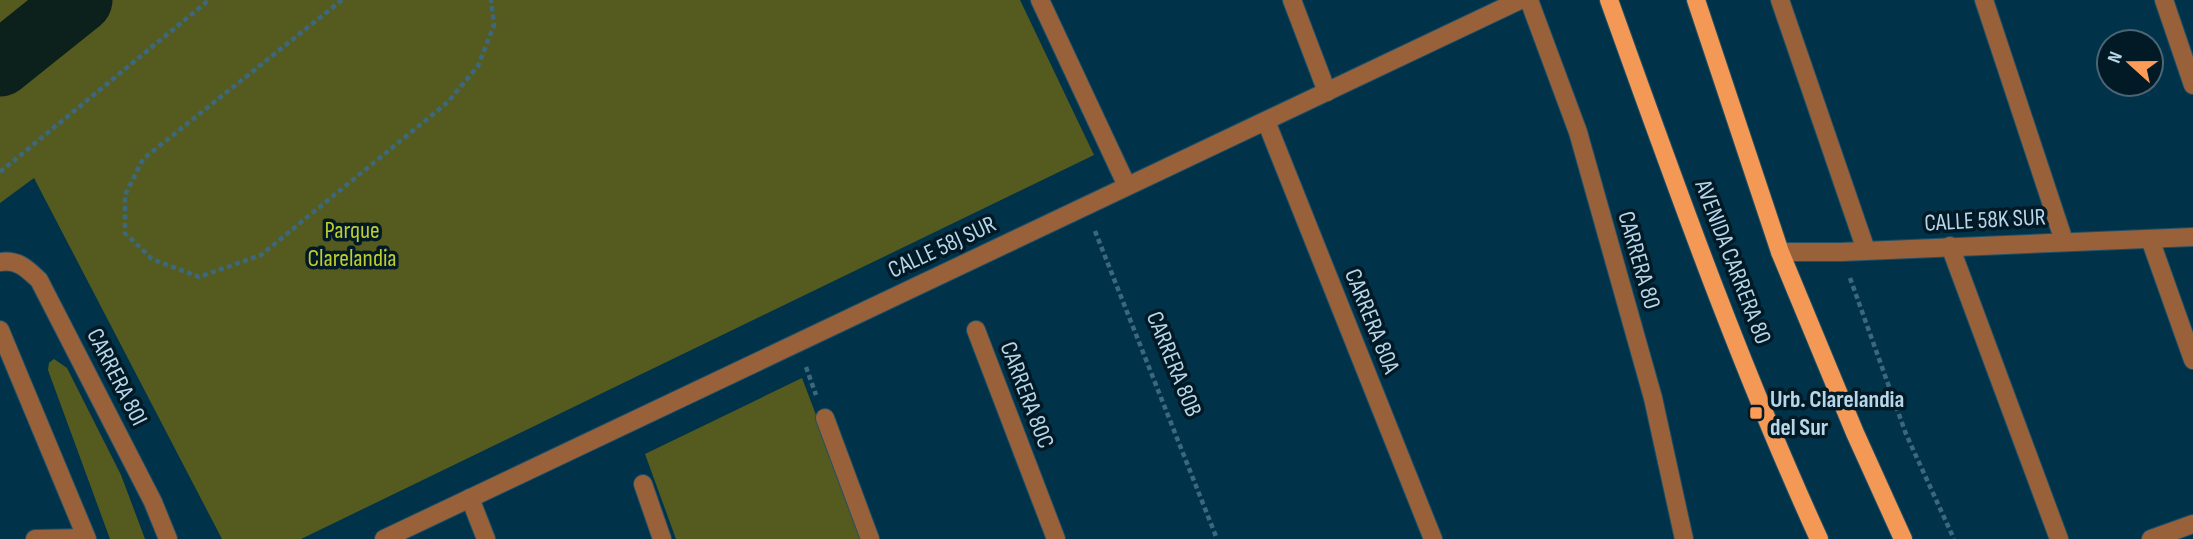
<svg xmlns="http://www.w3.org/2000/svg" width="2193" height="539" font-family="'Sofia Sans Condensed',sans-serif">
<style>
.green{fill:#555b1f}
.lines{fill:none;stroke-linecap:round;stroke-linejoin:round}
.river{stroke:#0d211c;stroke-width:65}
.minor-casing{stroke:#215066;stroke-width:20}
.major-casing{stroke:#215066;stroke-width:20}
.path{stroke:#3c687e;stroke-width:4.5;stroke-dasharray:5 3.5;stroke-linecap:butt}
.minor{stroke:#99613a;stroke-width:18}
.major{stroke:#f39855;stroke-width:18}
.poi-dot{fill:#fd9c56;stroke:#021926;stroke-width:2.5}
.labels{text-anchor:middle;dominant-baseline:central;stroke-width:7;stroke-linejoin:round;paint-order:stroke}
.street-label{font-size:24px;fill:#b9d6e8;stroke:#021926}
.park-label{font-size:24px;fill:#bfce2e;stroke:#021926}
.poi-label{font-size:24px;font-weight:bold;fill:#b9d6e8;stroke:#021926;text-anchor:start}
</style>
<rect width="100%" height="100%" fill="#00334a"/>
<g class="green">
<path d="M0,0H1020L1094,155L301,539H222L34,178L0,203Z"/>
<path d="M54,359L67,368L121,475L145,539H110L48,370L49,363Z"/>
<path d="M802,378L863,539H676L645,454Z"/>
</g>
<g class="lines">
<path class="river" d="M0,64L80,0"/>
<defs>
<g id="minor">
<path d="M1040,0L1127,186"/>
<path d="M1292,0L1327,92"/>
<path d="M1529,0L1578,132L1653,398L1684,539"/>
<path d="M1780,0L1866,250"/>
<path d="M1984,0L2064,241"/>
<path d="M2164,0L2193,85"/>
<path d="M1266,121L1433,539"/>
<path d="M2150,239L2193,360"/>
<path d="M1950,246L2059,539"/>
<path d="M1780,252H1841L2193,237"/>
<path d="M0,262C18,259 27,269 39,280L153,502L168,539"/>
<path d="M0,330L87,539"/>
<path d="M976,330L1056,539"/>
<path d="M825,418L870,539"/>
<path d="M643,484L662,539"/>
<path d="M470,498L486,539"/>
<path d="M35,539L86,538"/>
<path d="M384,539L1520,0"/>
<path d="M2151,539L2193,524"/>
</g>
<g id="major">
<path d="M1609,0C1674,181 1739,364 1819,539"/>
<path d="M1696,0L1780,252L1855,433L1903,539"/>
</g>
</defs>
<use href="#minor" class="minor-casing"/>
<use href="#major" class="major-casing"/>
<g class="path">
<path d="M342,0L143,159L125,195V233L152,259L199,277L261,255L448,102L478,66L494,25L491,0"/>
<path d="M0,172L209,0"/>
<path d="M1095,231L1217,539"/>
<path d="M1850,278L1906,434L1954,539"/>
<path d="M806,367L816,395"/>
</g>
<use href="#minor" class="minor"/>
<use href="#major" class="major"/>
</g>
<rect class="poi-dot" x="1749" y="406" width="14" height="14" rx="3.5"/>
<g class="labels">
<g class="street-label">
<text transform="translate(1985 220) rotate(-3)">CALLE 58K SUR</text>
<text transform="translate(942 247) rotate(-25)">CALLE 58J SUR</text>
<text transform="translate(1639 260) rotate(74)">CARRERA 80</text>
<text transform="translate(1733 262) rotate(69)">AVENIDA CARRERA 80</text>
<text transform="translate(1372 321) rotate(68)">CARRERA 80A</text>
<text transform="translate(1174 364) rotate(68)">CARRERA 80B</text>
<text transform="translate(117 377) rotate(63)">CARRERA 80I</text>
<text transform="translate(1027 395) rotate(69)">CARRERA 80C</text>
</g>
<g class="park-label">
<text x="352" y="230">Parque<tspan x="352" dy="28">Clarelandia</tspan></text>
</g>
<g class="poi-label">
<text x="1770" y="399">Urb. Clarelandia<tspan x="1770" dy="28">del Sur</tspan></text>
</g>
</g>
<g transform="translate(2130 63) rotate(291)"><circle r="33" fill="#021926" stroke="#4b6574" stroke-width="2"/>
<path d="M0-5L12 26L0 18L-12 26Z" fill="#fd9c56"/>
<text y="-10" font-size="19" font-weight="bold" text-anchor="middle" fill="#b9d6e8">N</text>
</g>
</svg>
